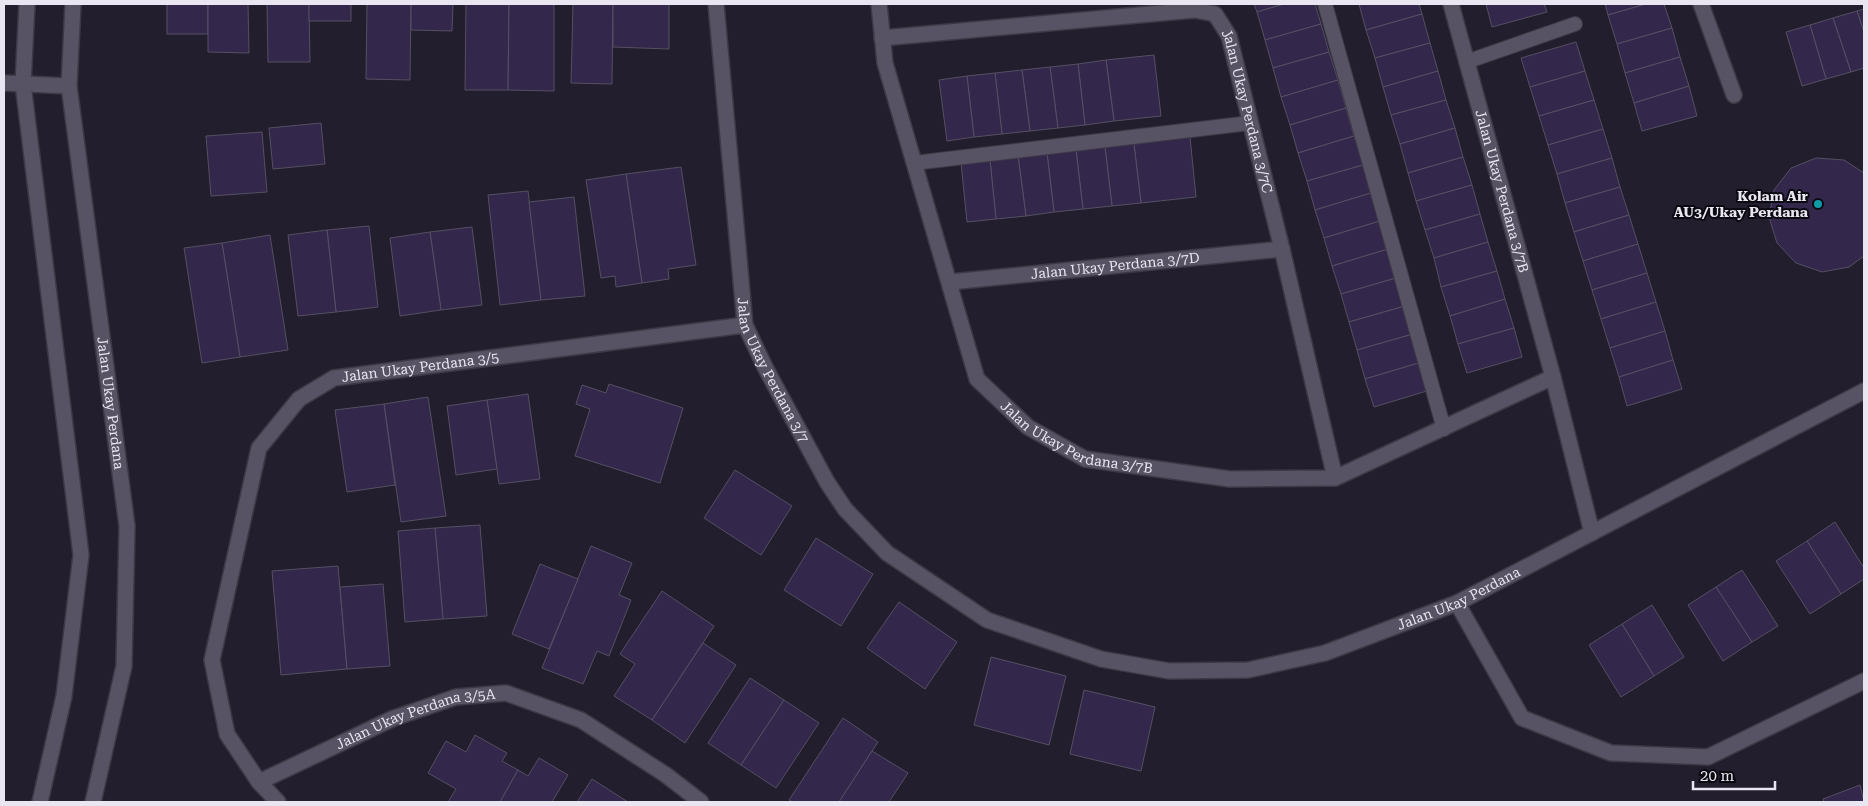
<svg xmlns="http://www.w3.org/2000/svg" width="1868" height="806" font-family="'Roboto Serif',serif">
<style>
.building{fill:#34274c;stroke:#545062}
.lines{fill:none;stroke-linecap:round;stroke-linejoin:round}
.lane-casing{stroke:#3d3845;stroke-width:16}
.street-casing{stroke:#3d3845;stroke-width:18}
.lane{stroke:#575264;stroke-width:14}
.street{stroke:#575264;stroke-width:15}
.culture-dot{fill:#0f9aa8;stroke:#0b0910;stroke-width:2}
.labels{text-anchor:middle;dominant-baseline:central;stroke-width:4;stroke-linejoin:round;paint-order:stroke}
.street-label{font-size:14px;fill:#e9e6f1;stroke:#0b0910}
.poi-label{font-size:14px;font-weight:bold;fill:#e9e6f1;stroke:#0b0910;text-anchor:end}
</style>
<rect width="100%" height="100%" fill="#221e2d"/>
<g class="building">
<rect x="167" y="4" width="41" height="30"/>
<path d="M208,4H248L249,53L208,52Z"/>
<path d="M267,4H309L310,62H268Z"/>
<rect x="309" y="4" width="42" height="17"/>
<path d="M367,4H411L410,80L366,79Z"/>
<path d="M411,4H453L452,31L411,30Z"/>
<path d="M466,4H509L508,90H465Z"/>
<path d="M509,4H554V91L508,90Z"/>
<path d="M573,4H613L612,84L571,83Z"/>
<path d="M613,4H669V49L613,47Z"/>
<path d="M1254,4H1284L1257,12Z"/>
<path d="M1284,4H1315L1321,24L1265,40L1257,12Z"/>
<path d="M1359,4H1419L1422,14L1366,30Z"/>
<path d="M1486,4H1544L1547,12L1492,27Z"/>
<path d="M1605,4H1646L1608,15Z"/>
<path d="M1646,4H1664L1672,28L1617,44L1608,15Z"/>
<path d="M1864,9V32L1857,11Z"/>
<path d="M1857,11L1864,32V68L1851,72L1833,18Z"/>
<path d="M1422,14L1430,43L1375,58L1366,30Z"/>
<path d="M1833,18L1851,72L1826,79L1810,25Z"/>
<path d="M1321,24L1329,52L1273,68L1265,40Z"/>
<path d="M1810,25L1826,79L1802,86L1786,32Z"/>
<path d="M1672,28L1680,57L1625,73L1617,44Z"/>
<path d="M1576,42L1585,71L1530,87L1521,58Z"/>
<path d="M1430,43L1438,71L1383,87L1375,58Z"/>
<path d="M1329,52L1338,80L1281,97L1273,68Z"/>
<path d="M1154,55L1161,116L1114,121L1106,60Z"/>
<path d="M1680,57L1689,86L1634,103L1625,73Z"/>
<path d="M1106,60L1114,121L1085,125L1078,64Z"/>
<path d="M1078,64L1085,125L1058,128L1050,67Z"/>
<path d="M1050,67L1058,128L1030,131L1022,70Z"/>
<path d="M1022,70L1030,131L1002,134L995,73Z"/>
<path d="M1438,71L1446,100L1391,115L1383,87Z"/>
<path d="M1585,71L1594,100L1539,116L1530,87Z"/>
<path d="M995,73L1002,134L974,137L967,76Z"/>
<path d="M967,76L974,137L947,141L939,80Z"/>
<path d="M1338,80L1346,108L1290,125L1281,97Z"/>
<path d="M1689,86L1697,116L1642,131L1634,103Z"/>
<path d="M1446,100L1455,128L1400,144L1391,115Z"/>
<path d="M1594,100L1603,129L1548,145L1539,116Z"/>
<path d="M1346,108L1354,136L1298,153L1290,125Z"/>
<path d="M321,123L325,164L273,169L269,128Z"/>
<path d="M1455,128L1463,157L1408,173L1400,144Z"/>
<path d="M1603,129L1612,158L1557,174L1548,145Z"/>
<path d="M262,132L267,192L211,196L206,136Z"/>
<path d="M1354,136L1363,165L1307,181L1298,153Z"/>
<path d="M1190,137L1196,197L1141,203L1134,144Z"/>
<path d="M1134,144L1141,203L1112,206L1105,147Z"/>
<path d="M1105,147L1112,206L1083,209L1076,150Z"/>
<path d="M1076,150L1083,209L1054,212L1047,153Z"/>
<path d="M1047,153L1054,212L1026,216L1018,156Z"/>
<path d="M1018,156L1026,216L996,219L990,160Z"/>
<path d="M1463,157L1472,185L1416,201L1408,173Z"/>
<path d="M1612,158L1620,187L1565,203L1557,174Z"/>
<path d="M1816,158L1844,160L1864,173V256L1849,267L1822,272L1796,263L1777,243L1769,217L1774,190L1791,168Z"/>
<path d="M990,160L996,219L967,222L961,163Z"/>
<path d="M1363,165L1371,193L1315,210L1307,181Z"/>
<path d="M681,167L696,265L668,269L669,279L642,283L626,174Z"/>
<path d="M626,174L642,283L616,287L615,276L601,278L586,180Z"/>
<path d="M1472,185L1480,214L1425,230L1416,201Z"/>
<path d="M1620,187L1629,215L1574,232L1565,203Z"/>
<path d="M528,191L541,300L500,305L488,195Z"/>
<path d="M1371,193L1380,221L1324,238L1315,210Z"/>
<path d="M574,197L585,296L541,300L529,202Z"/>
<path d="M1480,214L1488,242L1434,258L1425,230Z"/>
<path d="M1629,215L1638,244L1583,261L1574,232Z"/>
<path d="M1380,221L1388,249L1332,266L1324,238Z"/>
<path d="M369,226L378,307L336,312L327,230Z"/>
<path d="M472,227L482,305L441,310L430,232Z"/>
<path d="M327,230L336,312L298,316L288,235Z"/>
<path d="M430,232L441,310L400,316L390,238Z"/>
<path d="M270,235L288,350L240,357L222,243Z"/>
<path d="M1488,242L1497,271L1441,287L1434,258Z"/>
<path d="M222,243L240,357L202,363L184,248Z"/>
<path d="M1638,244L1647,273L1592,290L1583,261Z"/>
<path d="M1388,249L1396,278L1341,294L1332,266Z"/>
<path d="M1497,271L1505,299L1450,316L1441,287Z"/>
<path d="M1647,273L1656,302L1601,319L1592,290Z"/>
<path d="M1396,278L1405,306L1349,322L1341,294Z"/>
<path d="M1505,299L1514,328L1458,344L1450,316Z"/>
<path d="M1656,302L1665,331L1610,348L1601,319Z"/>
<path d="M1405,306L1413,334L1357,350L1349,322Z"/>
<path d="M1514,328L1522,357L1467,373L1458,344Z"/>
<path d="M1665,331L1673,360L1619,377L1610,348Z"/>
<path d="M1413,334L1422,362L1365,379L1357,350Z"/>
<path d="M1673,360L1682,389L1627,406L1619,377Z"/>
<path d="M1422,362L1430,390L1374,407L1365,379Z"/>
<path d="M609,384L683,408L660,483L575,456L590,409L576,404L582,385L606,393Z"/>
<path d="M528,394L540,479L499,484L487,400Z"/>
<path d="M428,397L446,516L401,522L384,404Z"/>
<path d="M487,400L497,469L456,475L447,406Z"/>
<path d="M384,404L395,485L347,492L335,410Z"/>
<path d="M735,470L792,506L761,555L704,518Z"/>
<path d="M1835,522L1864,568V579L1841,594L1807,541Z"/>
<path d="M480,525L487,616L443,619L435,528Z"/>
<path d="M435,528L443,619L405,622L398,531Z"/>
<path d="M816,538L873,574L841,626L784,590Z"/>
<path d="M1807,541L1841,594L1810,614L1776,561Z"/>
<path d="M591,546L632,563L619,595L631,600L609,656L597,651L583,684L542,668Z"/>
<path d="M540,564L578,579L549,649L512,634Z"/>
<path d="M338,566L347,669L281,675L272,571Z"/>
<path d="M1742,570L1778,626L1752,642L1716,587Z"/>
<path d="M383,584L390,666L347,669L340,587Z"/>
<path d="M1716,587L1752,642L1723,661L1688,605Z"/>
<path d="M662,591L714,626L652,720L614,696L635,664L620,654Z"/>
<path d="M899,602L957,642L925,689L867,648Z"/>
<path d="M1652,605L1684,657L1654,676L1622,624Z"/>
<path d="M1622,624L1654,676L1621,697L1589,645Z"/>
<path d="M703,643L736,665L685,743L652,720Z"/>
<path d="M991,657L1066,676L1049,745L974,725Z"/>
<path d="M750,678L784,700L741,765L708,743Z"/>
<path d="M1084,690L1155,707L1141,771L1070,754Z"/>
<path d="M784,700L819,723L776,788L741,765Z"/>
<path d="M843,718L878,742L839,802H793L789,800Z"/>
<path d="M475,735L507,753L502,761L518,770L500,802H448L456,789L428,773L446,741L466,752Z"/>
<path d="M872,751L908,773L889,802H839Z"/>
<path d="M539,758L568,775L552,802H500L518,770L528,776Z"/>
<path d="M592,779L628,802H577Z"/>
<path d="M1860,785L1864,802H1824L1823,799Z"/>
</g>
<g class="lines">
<defs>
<g id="lane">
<path d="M1325,4L1444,429"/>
<path d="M1466,62L1575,24"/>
<path d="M914,163L1250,123"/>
</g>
<g id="street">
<path d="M27,4L23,84L81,555L64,696L40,802"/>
<path id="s1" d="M73,4L69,86L127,526L124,666L93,802"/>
<path id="s2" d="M716,4L745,325L765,367L827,482L845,509L887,553L987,620L1101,659L1169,671L1248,670L1325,653L1457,603L1864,391"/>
<path id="s3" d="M879,4L885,63L977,379L1028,427L1085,459L1230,479L1335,478L1553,377"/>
<path id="s4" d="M1451,4L1553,377L1592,533"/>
<path d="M1701,4L1734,95"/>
<path id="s5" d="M882,38L1195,10L1215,14L1229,36L1282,249L1335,478"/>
<path d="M4,83L69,86"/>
<path id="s6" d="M950,282L1282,249"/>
<path d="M1457,603L1522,718L1611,753L1708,757L1864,681"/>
<path id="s7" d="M259,782L394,718L456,697L506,693L581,720L666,775L701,802"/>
<path id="s8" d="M278,802L259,782L227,734L212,660L259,448L299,399L334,378L745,325"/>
</g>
</defs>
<use href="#lane" class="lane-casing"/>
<use href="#street" class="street-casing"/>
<use href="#lane" class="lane"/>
<use href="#street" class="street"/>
</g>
<circle class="culture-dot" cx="1818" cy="204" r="5"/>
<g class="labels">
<g class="street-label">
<text stroke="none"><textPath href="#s5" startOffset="438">Jalan Ukay Perdana 3/7C</textPath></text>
<text stroke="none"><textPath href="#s4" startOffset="194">Jalan Ukay Perdana 3/7B</textPath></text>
<text stroke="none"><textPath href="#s6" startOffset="166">Jalan Ukay Perdana 3/7D</textPath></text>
<text stroke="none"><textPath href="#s8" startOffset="569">Jalan Ukay Perdana 3/5</textPath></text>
<text stroke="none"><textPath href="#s2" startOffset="374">Jalan Ukay Perdana 3/7</textPath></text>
<text stroke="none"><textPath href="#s1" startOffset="402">Jalan Ukay Perdana</textPath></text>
<text stroke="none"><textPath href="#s3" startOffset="508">Jalan Ukay Perdana 3/7B</textPath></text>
<text stroke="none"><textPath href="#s2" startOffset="1205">Jalan Ukay Perdana</textPath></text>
<text stroke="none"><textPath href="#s7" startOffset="170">Jalan Ukay Perdana 3/5A</textPath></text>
</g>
<g class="poi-label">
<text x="1808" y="196">Kolam Air<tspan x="1808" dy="16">AU3/Ukay Perdana</tspan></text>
</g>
</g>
<rect width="1868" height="806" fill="none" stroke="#e9e6f1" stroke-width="10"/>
<path d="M1693 781v8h82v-8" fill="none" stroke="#e9e6f1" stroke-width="2.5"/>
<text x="1700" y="781" font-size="15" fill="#e9e6f1" stroke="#0b0910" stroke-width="4" paint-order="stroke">20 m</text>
</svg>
